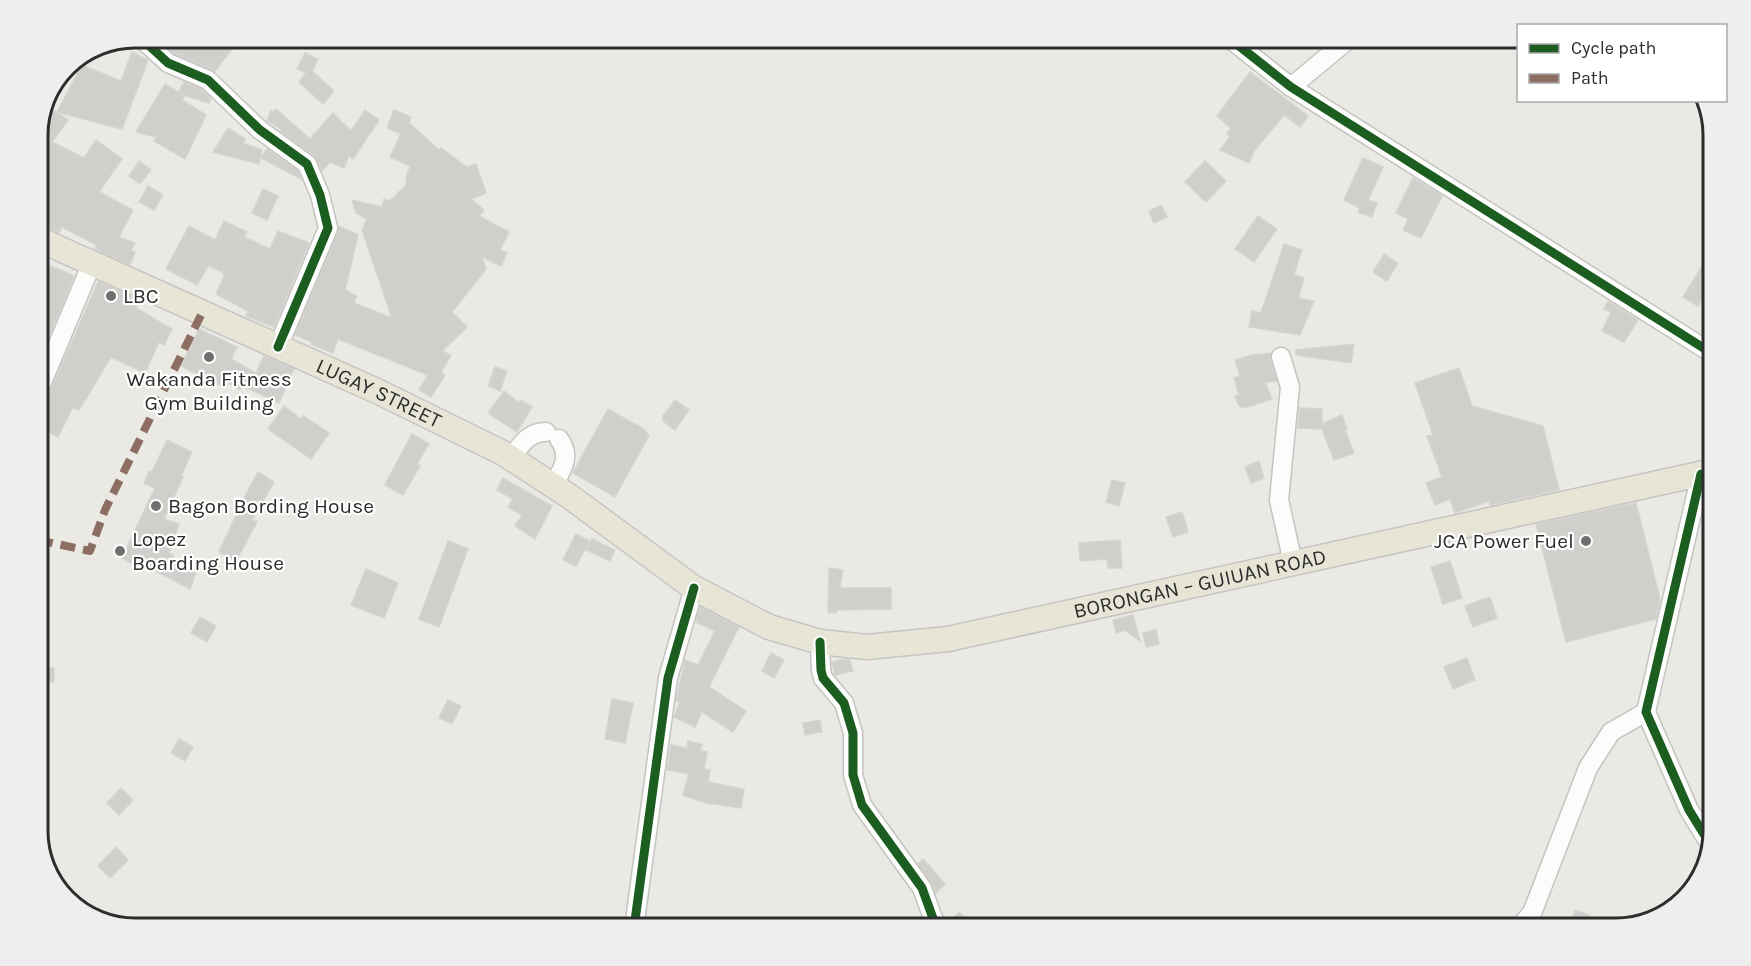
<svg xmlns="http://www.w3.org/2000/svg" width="1751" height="966" font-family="Karla,sans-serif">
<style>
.building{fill:#d0cfcb;stroke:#d6d4d0;stroke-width:1.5}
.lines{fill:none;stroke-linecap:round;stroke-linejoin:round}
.minor-casing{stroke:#c5c4c4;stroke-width:21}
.major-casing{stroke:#c6c5c3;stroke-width:27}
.minor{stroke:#fcfcfb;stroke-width:18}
.major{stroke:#e7e6d6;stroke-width:24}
.quiet{stroke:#8d6e63;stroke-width:8;stroke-dasharray:15 8;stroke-linecap:butt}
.cycleway-casing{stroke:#fff;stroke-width:13}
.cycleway{stroke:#1b5e20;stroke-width:9}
.poi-dot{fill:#706f6d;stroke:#fff;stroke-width:2}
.labels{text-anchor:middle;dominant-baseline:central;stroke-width:4.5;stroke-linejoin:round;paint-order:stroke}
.poi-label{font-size:21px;fill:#2d2d2d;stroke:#fff;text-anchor:start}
.street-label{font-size:21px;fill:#2d2d2d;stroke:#fff}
.rim{fill:none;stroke:#2d2d2d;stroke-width:3}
</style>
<rect width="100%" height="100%" fill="#ebe9e4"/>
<g class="building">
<path d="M176,38H241L215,71L174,53L169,48Z"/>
<path d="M132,52L148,60L122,129L57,112L82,65L121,81Z"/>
<path d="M305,53L318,59L312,71L334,91L323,104L299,82L306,73L297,69Z"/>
<path d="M1250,72L1308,116L1300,127L1284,115L1254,151L1249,163L1220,150L1230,137L1227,134L1231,128L1217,116Z"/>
<path d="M184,82L202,90L211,99L209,103L178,93Z"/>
<path d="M165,84L184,96L182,100L206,115L185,159L154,141L156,137L136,132Z"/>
<path d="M49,107L68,120L52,142L84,158L96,140L122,159L99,192L133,210L119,237L135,243L131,251L135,252L130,265L95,249L97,245L62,227L59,233L38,224V129Z"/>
<path d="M276,109L310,139L333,113L351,131L365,110L379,120L353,159L349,155L344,168L330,162L322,171L314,155L280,131L281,129L267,121L271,110L274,112Z"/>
<path d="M394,110L411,117L409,123L439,150L441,148L467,167L476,164L486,193L471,199L484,210L479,216L509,232L500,250L507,253L501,266L482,257L486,269L452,312L467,327L442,351L451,355L441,373L445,375L431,397L419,390L428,375L338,339L333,353L311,344L312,342L295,335L338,232L339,226L358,235L345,290L357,296L354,303L392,318L362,230L367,219L356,213L352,200L382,207L384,199L390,201L406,185L407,173L411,166L390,157L401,134L387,128Z"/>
<path d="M228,128L245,139L243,143L262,150L259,164L213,152Z"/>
<path d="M267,149L298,171L301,179L261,158Z"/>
<path d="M1363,158L1383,167L1368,200L1377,203L1372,217L1358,212L1360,208L1344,200Z"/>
<path d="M139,161L151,170L140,184L129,176Z"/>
<path d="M1205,161L1226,181L1206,202L1185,182Z"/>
<path d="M1413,178L1442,196L1421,238L1403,230L1408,219L1396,213Z"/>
<path d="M148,186L163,195L154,210L139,202Z"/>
<path d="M263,189L278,196L267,220L252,213Z"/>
<path d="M1161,205L1167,217L1154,223L1149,211Z"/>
<path d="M1258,216L1277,229L1254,262L1235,249Z"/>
<path d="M224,221L247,232L244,237L270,249L278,231L309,243L274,327L246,316L248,311L216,294L225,274L209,265L197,285L166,269L189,226L215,240Z"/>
<path d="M1284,244L1302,250L1294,274L1304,278L1298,298L1314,301L1300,335L1249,327L1252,311L1261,313Z"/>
<path d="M1713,248V281L1698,306L1683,297Z"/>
<path d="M1384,254L1398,263L1387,281L1373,272Z"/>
<path d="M44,263L74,276L50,334L38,329V267L42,269Z"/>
<path d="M98,282L140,300L136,308L172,329L164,345L159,342L145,373L111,357L79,410L73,407L58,437L38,427V404L44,401L48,396Z"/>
<path d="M1608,301L1638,320L1624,342L1602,331L1611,312L1604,309Z"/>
<path d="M199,329L237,347L231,359L256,373L264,356L294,369L279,403L243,386L240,390L222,379L219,385L181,366Z"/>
<path d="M1354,344L1351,363L1296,355V350Z"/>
<path d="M1271,353L1270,360L1277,381L1265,382L1272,399L1245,408L1239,406L1235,396L1239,395L1234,378L1240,376L1235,360L1252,355Z"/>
<path d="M495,367L507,371L500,391L488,386Z"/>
<path d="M1459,368L1472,406L1543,426L1559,490L1490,505L1489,501L1455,513L1450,499L1435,505L1426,483L1442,477L1427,436L1433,435L1415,383Z"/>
<path d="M504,391L519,403L521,400L532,407L517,432L488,413Z"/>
<path d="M675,400L689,410L675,430L663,421V416Z"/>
<path d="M284,406L301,419L303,416L329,433L311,459L268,429Z"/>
<path d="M1299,408L1322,409V424L1342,415L1347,429L1345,430L1354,453L1334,460L1322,429L1298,428Z"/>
<path d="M608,409L644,429L649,435L615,497L573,473Z"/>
<path d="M412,434L429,444L417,464L420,466L403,495L385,485Z"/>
<path d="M167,440L192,452L181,476L183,477L164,519L179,524L169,553L174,556L171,562L196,573L190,589L138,562L136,566L122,558L155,488L144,483L149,471L152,472Z"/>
<path d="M1259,461L1264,478L1251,483L1245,467Z"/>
<path d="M258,472L274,482L252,520L257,522L236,561L219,552L246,494Z"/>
<path d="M503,478L552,506L535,539L515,526L522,515L508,507L513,499L497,490Z"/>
<path d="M1112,480L1125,483L1119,506L1106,502Z"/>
<path d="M1636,503L1660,599L1656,619L1566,642L1536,524Z"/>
<path d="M1182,512L1188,532L1173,537L1166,517Z"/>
<path d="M576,534L589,541L576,566L563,560Z"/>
<path d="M592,539L615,550L610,561L586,550Z"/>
<path d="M1120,540L1122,568H1108L1107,559L1080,561L1079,543Z"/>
<path d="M448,541L468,549L439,627L419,619Z"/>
<path d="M1450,561L1462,598L1443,604L1431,567Z"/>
<path d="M829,568L843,570L840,588H891V609L837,610L836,613L828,612Z"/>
<path d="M366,569L398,583L384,618L351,605Z"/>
<path d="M1490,597L1497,618L1473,627L1465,606Z"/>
<path d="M700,607L739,627L709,687L746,711L733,732L702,712L695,727L674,717L680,702L676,700L685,660L698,665L715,631L696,622Z"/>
<path d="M1133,615L1140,641L1125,630L1116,633L1113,620Z"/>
<path d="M200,617L216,626L207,642L191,633Z"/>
<path d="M1156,630L1159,644L1146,647L1143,633Z"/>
<path d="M771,653L784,660L774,678L762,671Z"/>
<path d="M1467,658L1475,680L1453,689L1444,667Z"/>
<path d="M845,659L850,660L853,671L835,675L832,662Z"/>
<rect x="38" y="668" width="16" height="14"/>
<path d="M612,699L633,703L625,743L605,739Z"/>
<path d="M448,700L461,706L452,724L439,718Z"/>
<path d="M820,720L822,732L805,735L803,723Z"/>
<path d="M179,739L193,747L185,761L171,753Z"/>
<path d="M688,741L702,744L700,751L707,752L704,769L710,770L708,782L744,789L741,808L706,803L683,795L689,774L667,770L671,745L687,748Z"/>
<path d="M121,788L133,800L119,815L107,803Z"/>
<path d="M116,847L128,860L110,878L98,866Z"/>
<path d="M923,859L945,884L936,893L931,882L918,864Z"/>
<path d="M1575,910L1589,915L1590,928H1570Z"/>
<path d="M959,912L976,928H953L951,921Z"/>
</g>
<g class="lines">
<defs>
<g id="minor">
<path d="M141,38L168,63L208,80L260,130L307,164L320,195L328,228L278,347"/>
<path d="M1229,38L1291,87L1713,354"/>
<path d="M1291,87L1350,38"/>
<path d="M1281,357L1290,387L1279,500L1293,563"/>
<path d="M38,392L92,263"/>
<path d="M511,458C521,445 528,432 546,432"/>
<path d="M1701,474L1646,712L1689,810L1710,844"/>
<path d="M553,486C562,470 572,456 559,439"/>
<path d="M820,642L821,670L823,678L844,703L853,733V775L862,805L922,888L934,921L942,928"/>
<path d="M634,928L668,678L694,588"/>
<path d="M1519,928L1532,913L1588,768L1611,732L1646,712"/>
</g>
<g id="major">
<path id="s1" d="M38,239L379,392L503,453L569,496L694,588L769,627L820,642L867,647L948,639L1713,471"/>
</g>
</defs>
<use href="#minor" class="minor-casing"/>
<use href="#major" class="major-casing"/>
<use href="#minor" class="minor"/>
<use href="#major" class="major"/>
<path class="quiet" d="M38,540L90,551L105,510L202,313"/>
<defs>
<g id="cycleway">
<path d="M141,38L168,63L208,80L260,130L307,164L320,195L328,228L278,347"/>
<path d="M1229,38L1291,87L1713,354"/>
<path d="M1701,474L1646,712L1689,810L1710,844"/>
<path d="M820,642L821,670L823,678L844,703L853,733V775L862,805L922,888L934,921L942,928"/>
<path d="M634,928L668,678L694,588"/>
</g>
</defs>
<use href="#cycleway" class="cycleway-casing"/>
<use href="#cycleway" class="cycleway"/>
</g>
<g class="poi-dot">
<circle cx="111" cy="296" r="6"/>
<circle cx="209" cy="357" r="6"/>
<circle cx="156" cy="506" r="6"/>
<circle cx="1586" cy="541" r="6"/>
<circle cx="120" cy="551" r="6"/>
</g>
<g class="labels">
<g class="poi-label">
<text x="123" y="296">LBC</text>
<text x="209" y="379" text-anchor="middle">Wakanda Fitness<tspan x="209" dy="24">Gym Building</tspan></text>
<text x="168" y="506">Bagon Bording House</text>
<text x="132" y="539">Lopez<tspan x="132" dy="24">Boarding House</tspan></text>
<text x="1574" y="541" text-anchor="end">JCA Power Fuel</text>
</g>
<g class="street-label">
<text stroke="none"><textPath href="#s1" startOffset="374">LUGAY STREET</textPath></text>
<text stroke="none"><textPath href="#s1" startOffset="1270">BORONGAN – GUIUAN ROAD</textPath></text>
</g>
</g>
<path d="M0 0H1751V966H0ZM135 48H1616A87 87 0 0 1 1703 135V831A87 87 0 0 1 1616 918H135A87 87 0 0 1 48 831V135A87 87 0 0 1 135 48Z" fill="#eee" fill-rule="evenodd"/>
<path class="rim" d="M135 48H1616A87 87 0 0 1 1703 135V831A87 87 0 0 1 1616 918H135A87 87 0 0 1 48 831V135A87 87 0 0 1 135 48Z"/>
<rect x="1517" y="24" width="210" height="78" fill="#ffffff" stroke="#ababab" stroke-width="1.5"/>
<rect x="1529" y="44" width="30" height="9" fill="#1b5e20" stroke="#ababab" stroke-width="1.5"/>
<text x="1571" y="54" font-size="18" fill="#2d2d2d">Cycle path</text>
<rect x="1529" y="74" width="30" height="9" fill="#8d6e63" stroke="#ababab" stroke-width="1.5"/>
<text x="1571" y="84" font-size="18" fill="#2d2d2d">Path</text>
</svg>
